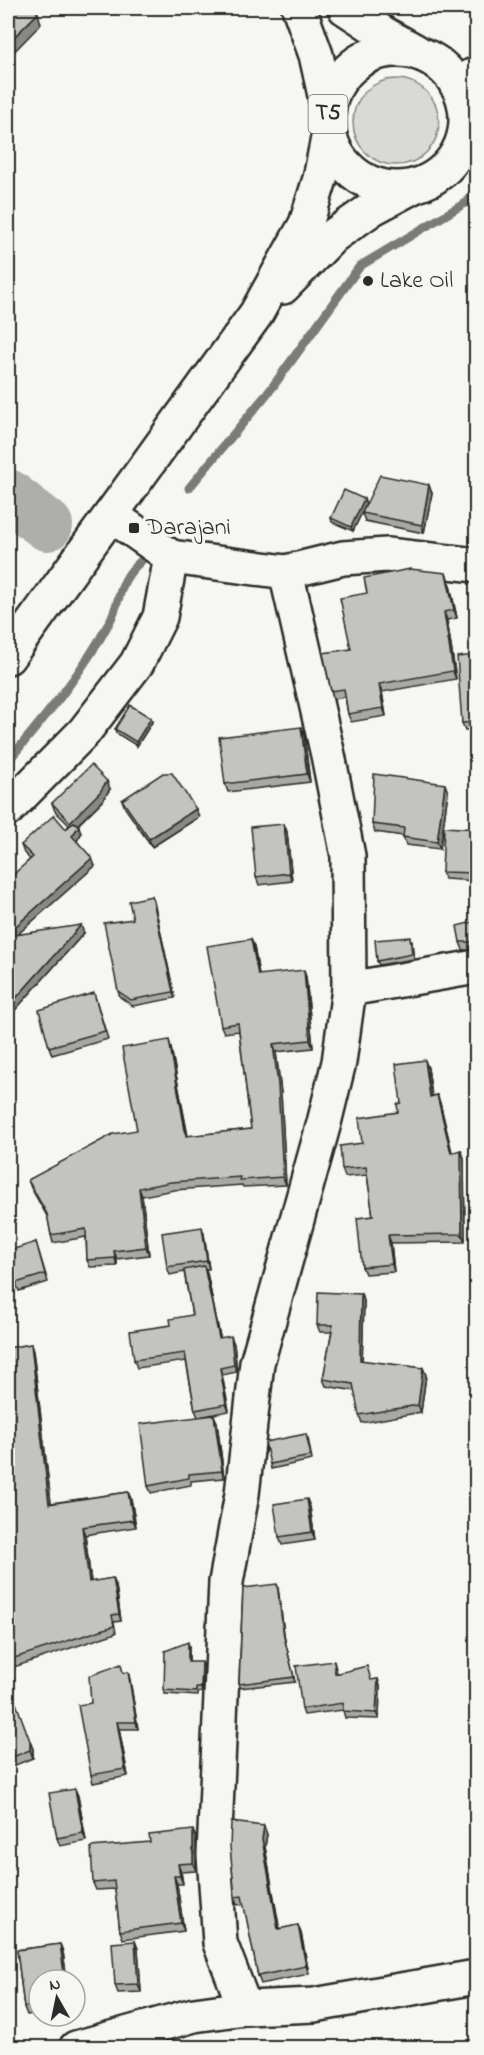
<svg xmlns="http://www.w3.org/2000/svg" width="484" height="2055" font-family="'Indie Flower',sans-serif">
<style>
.green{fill:#d9d9d5;stroke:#828280;stroke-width:1.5}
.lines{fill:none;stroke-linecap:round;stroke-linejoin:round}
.stream{stroke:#7a7a78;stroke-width:9}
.river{stroke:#aeaeab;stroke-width:52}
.street-casing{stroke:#2b2b2b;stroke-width:38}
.highway-casing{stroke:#2b2b2b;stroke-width:38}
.street{stroke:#f6f6f2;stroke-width:33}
.highway{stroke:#f6f6f2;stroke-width:33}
.wall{fill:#a8a8a5;stroke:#2b2b2b;stroke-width:1.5}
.shaded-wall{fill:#888886;stroke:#2b2b2b;stroke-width:1.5}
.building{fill:#c3c3c0;stroke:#2b2b2b;stroke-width:1.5}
.poi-dot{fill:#2b2b2b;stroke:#f6f6f2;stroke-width:2}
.labels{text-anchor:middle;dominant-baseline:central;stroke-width:6;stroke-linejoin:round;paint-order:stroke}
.shield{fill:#f6f6f2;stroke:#686867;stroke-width:1.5}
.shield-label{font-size:22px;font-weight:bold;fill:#2b2b2b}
.poi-label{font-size:24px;fill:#2b2b2b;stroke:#f6f6f2;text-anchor:start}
</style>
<rect width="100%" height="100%" fill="#f6f6f2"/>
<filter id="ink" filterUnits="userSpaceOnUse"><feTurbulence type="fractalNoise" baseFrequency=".0167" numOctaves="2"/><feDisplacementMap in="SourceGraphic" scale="12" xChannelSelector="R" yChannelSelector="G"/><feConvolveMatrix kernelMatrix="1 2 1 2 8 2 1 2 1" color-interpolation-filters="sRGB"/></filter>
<g filter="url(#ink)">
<circle class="green" cx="396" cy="122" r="43"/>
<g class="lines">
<g class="stream">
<path d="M189,488L271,389L360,266L467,202L476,188"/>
<path d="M8,761C45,717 83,672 110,621C123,595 117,582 141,561"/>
</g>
<path class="river" d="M8,495L47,525"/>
<defs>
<g id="street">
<path d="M456,84L476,74"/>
<path d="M171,557L286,572L328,755L348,856L349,989L339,1062L324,1123L257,1363L242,1494L226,1582L214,1855L220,1943L245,2008"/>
<path d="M286,572L343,558L387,555L476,565"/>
<path d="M8,809L84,732L137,663L160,617L171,557L111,515"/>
<path d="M349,989L476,967"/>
<path d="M76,2048L194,2015L245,2008L314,2005L476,1977"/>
</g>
<g id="highway">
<path d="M299,8L316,55L328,109"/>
<path d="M345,8L386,35L415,51"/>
<circle cx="397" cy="119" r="69"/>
<path d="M283,287L333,236L373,208L414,186"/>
<path d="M8,657L256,314L306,224L320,179L329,133"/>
</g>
</defs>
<use href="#street" class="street-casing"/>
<use href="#highway" class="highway-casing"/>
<use href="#street" class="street"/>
<use href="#highway" class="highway"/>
</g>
<g class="wall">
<path d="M432,493L424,533L365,521L362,513Z"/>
<path d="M366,504L353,531L332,522L331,518Z"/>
<path d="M449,581L457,618L447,620L456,679L382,692L386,716L351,722L348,714L345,697L334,699L331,691L351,649Z"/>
<path d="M477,655V730H465L462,723Z"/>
<path d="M151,718L152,722L137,746L116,733L115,729Z"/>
<path d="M304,735L310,782L228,792L225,784Z"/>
<path d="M110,789L103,800L78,825L81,834L77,841L95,866L17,934L84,933L8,1018V884L30,859L24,853L21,845L66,829L69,825L55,811L52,803Z"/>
<path d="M448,792L440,849L406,845L403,836L375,832L372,824Z"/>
<path d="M122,800L199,817L152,847L125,808Z"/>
<path d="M284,824L287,832L292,881L259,885L256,877Z"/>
<path d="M477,829V881L445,879L442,872Z"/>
<path d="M152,896L154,902L175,998L133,1006L120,997L118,991Z"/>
<path d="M477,914V950H463L460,942L473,922Z"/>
<path d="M251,939L254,947L259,975L306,977L313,1048L276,1052L281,1093L286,1185L243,1187L242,1185L174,1190L142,1196L149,1255L117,1259V1266L90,1267L87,1260L86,1237L53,1243L51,1235L48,1218L31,1188L28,1180L137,1130L171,1048L188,1136L251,1129L239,1031L224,1033L221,1026Z"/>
<path d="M412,941L414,959L379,965L377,961Z"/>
<path d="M94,993L108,1039L52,1055L49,1047Z"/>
<path d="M428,1068L432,1096L437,1095L440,1103L452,1153L461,1150L464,1158L465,1242L391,1243L394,1272L365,1274L362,1267L373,1216L367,1175L345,1177L342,1169L362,1143L398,1112L401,1103Z"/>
<path d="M204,1234L209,1269H206L220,1338L234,1344L237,1372L222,1375L229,1411L204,1416L217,1422L224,1478L191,1481V1485L151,1493L148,1486L198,1417L195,1410L186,1361L137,1368L134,1360L171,1325L192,1315L184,1272L170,1275L167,1267Z"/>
<path d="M36,1242L48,1282L19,1291L16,1283Z"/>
<path d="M361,1294L364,1301L362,1361L423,1368L426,1375L421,1412L362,1423L359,1415L355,1391L326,1386L323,1379L332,1332H320L317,1325Z"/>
<path d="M33,1351L51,1503L128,1492L131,1499L136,1527L85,1535L91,1582L113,1578L116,1586L121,1621L114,1622L116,1633L8,1669V1509L9,1508Z"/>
<path d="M308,1438L312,1460L271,1469L270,1464Z"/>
<path d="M310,1507L315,1540L282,1545L279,1537Z"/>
<path d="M278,1588L285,1641L295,1682L240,1688L239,1684Z"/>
<path d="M189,1647V1662L204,1667L202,1692L198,1693V1696L165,1694L164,1690Z"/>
<path d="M334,1661L337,1673L371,1680L378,1679L380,1686L379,1719L345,1718L343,1710L304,1715L302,1709Z"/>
<path d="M128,1672L130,1680L138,1729H119L128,1776L93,1783L91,1775V1703L124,1673Z"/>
<path d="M8,1707L33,1749V1758L8,1768Z"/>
<path d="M75,1789L78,1796L86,1841L60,1846L57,1838Z"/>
<path d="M267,1834L265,1847L279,1928L301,1933L309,1974L261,1984L258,1976L244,1904L237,1905L235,1897Z"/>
<path d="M196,1838V1871L181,1872L183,1884H177L184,1931L123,1939L120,1931L115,1889L96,1890L93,1883L150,1842Z"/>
<path d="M135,1941L138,1949L141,1992L118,1993L115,1985Z"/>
<path d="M60,1944L63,1952L67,1980H39V2013L27,2015L24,2007L17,1950Z"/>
</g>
<g class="shaded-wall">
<path d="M38,13L41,24L8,58V43Z"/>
<path d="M429,485L432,493L424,533L422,525Z"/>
<path d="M364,499L366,504L353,531L351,527Z"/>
<path d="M446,573L449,581L457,618L454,610Z"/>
<path d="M444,612L447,620L456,679L453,671Z"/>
<path d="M379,684L382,692L386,716L383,708Z"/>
<path d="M151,718L152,722L137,746L136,742Z"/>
<path d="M301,727L304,735L310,782L307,774Z"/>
<path d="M107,781L110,789L103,800L73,829L70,822Z"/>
<path d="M445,784L448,792L440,849L437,842Z"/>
<path d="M196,809L199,817L152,847L149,839Z"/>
<path d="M284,824L287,832L292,881L289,873Z"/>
<path d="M79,826L81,834L75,844L72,836Z"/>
<path d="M92,858L95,866L8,943V933Z"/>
<path d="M152,896L154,902L175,998L173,992Z"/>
<path d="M81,925L84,933L8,1018V1007Z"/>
<path d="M251,939L254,947L260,982L258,975Z"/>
<path d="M304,970L306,977L313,1048L310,1040Z"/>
<path d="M169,1040L171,1048L189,1143L186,1136Z"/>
<path d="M273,1044L276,1052L281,1093L286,1185L283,1177Z"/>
<path d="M425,1060L428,1068L433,1104L430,1097Z"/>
<path d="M437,1095L440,1103L454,1160L451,1153Z"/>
<path d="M461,1150L464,1158L465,1242L462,1234Z"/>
<path d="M139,1188L142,1196L149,1255L146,1247Z"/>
<path d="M202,1227L204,1234L209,1269L207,1261Z"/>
<path d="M388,1235L391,1243L394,1272L392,1264Z"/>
<path d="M114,1251L117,1259V1266L115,1258Z"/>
<path d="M204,1266L207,1273L222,1346L219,1338Z"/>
<path d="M361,1294L364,1301L362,1367L360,1360Z"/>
<path d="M231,1336L234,1344L237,1372L234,1365Z"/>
<path d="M31,1344L33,1351L52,1511L49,1504Z"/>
<path d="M220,1368L222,1375L229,1411L226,1404Z"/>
<path d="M423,1368L426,1375L421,1412L418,1405Z"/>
<path d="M214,1415L217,1422L224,1478L222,1471Z"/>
<path d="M128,1492L131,1499L136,1527L133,1520Z"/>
<path d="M307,1499L310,1507L315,1540L312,1532Z"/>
<path d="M82,1527L85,1535L92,1590L89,1582Z"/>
<path d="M113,1578L116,1586L121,1621L119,1614Z"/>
<path d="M277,1584L278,1588L285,1641L295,1682L284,1637Z"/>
<path d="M188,1642L189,1647V1666L188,1662Z"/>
<path d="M202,1662L204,1667L202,1692L201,1688Z"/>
<path d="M128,1672L130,1680L138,1729L136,1722Z"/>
<path d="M378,1679L380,1686L379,1719L376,1713Z"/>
<path d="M117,1722L119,1729L128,1776L125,1769Z"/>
<path d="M30,1741L33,1749V1758L30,1750Z"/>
<path d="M75,1789L78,1796L86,1841L83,1833Z"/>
<path d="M264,1826L267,1834L265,1847L281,1937L278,1929L262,1839Z"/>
<path d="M193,1830L196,1838V1871L193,1863Z"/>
<path d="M178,1864L181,1872L183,1884L180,1876Z"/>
<path d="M174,1876L177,1884L184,1931L181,1923Z"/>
<path d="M298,1925L301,1933L309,1974L306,1966Z"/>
<path d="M135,1941L138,1949L141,1992L138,1984Z"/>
<path d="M60,1944L63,1952L67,1980H65Z"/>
</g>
<g class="building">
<path d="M8,8H32L38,13L8,43Z"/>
<path d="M380,475L429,485L422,525L362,513Z"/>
<path d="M344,490L364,499L351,527L331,518Z"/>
<path d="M410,569L446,573L454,610L444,612L453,671L379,684L383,708L348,714L344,689L331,691L323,653L351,649L340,598L367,593L364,578Z"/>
<path d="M477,655V722L462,723L457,657Z"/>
<path d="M130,705L151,718L136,742L115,729Z"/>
<path d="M301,727L307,774L225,784L219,737Z"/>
<path d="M91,765L107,781L100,792L70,822L52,803Z"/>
<path d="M163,773H172L196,809L149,839L122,800Z"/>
<path d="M374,774L445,784L437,842L403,837L404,828L372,824Z"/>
<path d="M54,815L66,829L74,822L79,826L72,836L92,858L8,933V884L16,872L33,857L21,845Z"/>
<path d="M284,824L289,873L256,877L251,827Z"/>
<path d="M444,827L477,829V873L442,872Z"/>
<path d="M152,896L173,992L131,1000L118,991L104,923L133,919L129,901Z"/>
<path d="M477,914V942H460L457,926L473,922L472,915Z"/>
<path d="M81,925L8,1007V936Z"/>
<path d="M410,937L412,954L377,961L375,940Z"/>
<path d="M251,939L258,975L304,970L310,1040L273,1044L278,1085L283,1177L240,1180V1177L171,1182L139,1188L146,1247L114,1251L115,1258L87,1260L86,1229L51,1235L47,1214L28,1180L113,1134L137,1130L122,1048L169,1040L186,1136L251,1129L238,1023L221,1026L207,946Z"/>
<path d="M94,993L105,1031L49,1047L39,1010Z"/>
<path d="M425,1060L430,1097L437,1095L451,1153L461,1150L462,1234L388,1235L392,1264L362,1267L357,1218L373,1216L366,1167L342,1169L340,1146L362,1143L359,1118L398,1112L397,1104L401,1103L396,1064Z"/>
<path d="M202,1227L207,1261L167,1267L162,1233Z"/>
<path d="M36,1242L45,1274L16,1283L8,1254V1251Z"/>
<path d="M204,1266L219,1338L231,1336L234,1365L220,1368L226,1404L195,1410L185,1353L134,1360L130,1331L171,1325L170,1319L192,1315L184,1270Z"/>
<path d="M318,1292L361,1294L360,1360L423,1368L418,1405L359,1415L353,1384L323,1379L333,1325H317Z"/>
<path d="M31,1344L49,1504L128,1492L133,1520L82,1527L89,1582L113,1578L119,1614L112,1615L114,1626L8,1660V1509L9,1508L8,1494V1348Z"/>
<path d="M214,1415L222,1471L189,1474V1478L148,1486L140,1424Z"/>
<path d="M306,1434L311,1456L270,1464L265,1442Z"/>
<path d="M307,1499L312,1532L279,1537L274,1504Z"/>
<path d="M277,1584L284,1637L294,1677L239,1684L243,1588Z"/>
<path d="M188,1642V1662H202L201,1688H196V1692L164,1690L165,1651Z"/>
<path d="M334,1661L335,1674L367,1666L371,1680L378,1679L376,1713L343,1711V1703L302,1709L296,1666Z"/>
<path d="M121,1664L123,1673L128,1672L136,1722H117L125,1769L91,1775L78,1705L91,1703L89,1676Z"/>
<path d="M16,1703L30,1741V1750L8,1759V1707Z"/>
<path d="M75,1789L83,1833L57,1838L49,1793Z"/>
<path d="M231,1822L264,1826L262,1839L278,1929L298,1925L306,1966L258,1976L242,1896L235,1897L230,1847Z"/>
<path d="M193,1830V1863L178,1864L180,1876H174L181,1923L120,1931L114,1881L93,1883L91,1847L150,1842L149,1835Z"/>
<path d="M135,1941L138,1984L115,1985L112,1943Z"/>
<path d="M60,1944L65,1980H39V2005L24,2007L17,1950Z"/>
</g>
</g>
<g class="poi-dot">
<circle cx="368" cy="281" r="6"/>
<rect x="128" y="522" width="12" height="12" rx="3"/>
</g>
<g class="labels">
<rect class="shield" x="308.5" y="95" width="39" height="38" rx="4.5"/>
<g class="shield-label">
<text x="328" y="114">T5</text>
</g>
<g class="poi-label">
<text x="380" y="281">Lake Oil</text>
<text x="146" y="528">Darajani</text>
</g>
</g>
<rect width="484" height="2055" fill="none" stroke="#f6f6f2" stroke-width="30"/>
<rect x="15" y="15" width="454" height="2025" fill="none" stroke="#2b2b2b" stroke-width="2" filter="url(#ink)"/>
<g transform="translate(57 1998) rotate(351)"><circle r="28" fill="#f6f6f2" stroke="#a5a5a2" stroke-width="1.5"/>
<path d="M0-4.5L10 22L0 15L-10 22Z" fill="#2b2b2b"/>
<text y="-9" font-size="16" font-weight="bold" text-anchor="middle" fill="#2b2b2b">N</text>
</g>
</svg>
